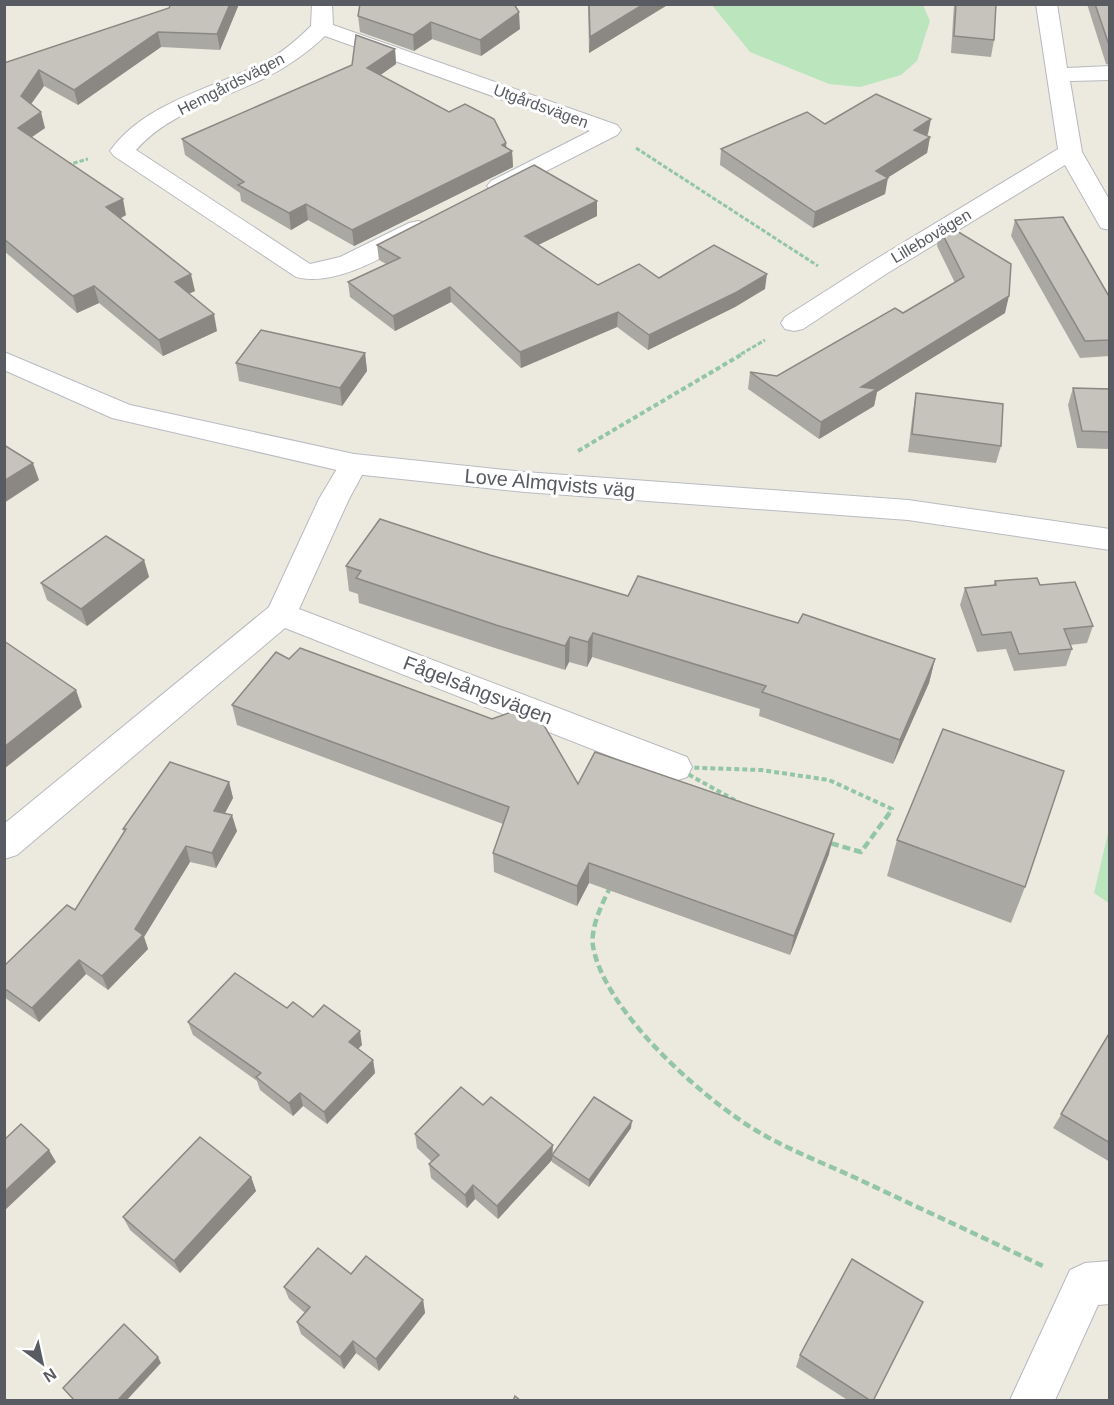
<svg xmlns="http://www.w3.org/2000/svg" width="1114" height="1405" font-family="Arial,sans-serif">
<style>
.green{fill:#bae5bd}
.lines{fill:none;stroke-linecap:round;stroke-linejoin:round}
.street-casing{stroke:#b7b9bf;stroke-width:2}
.secondary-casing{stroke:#b8bbc2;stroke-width:2}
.path-far2{stroke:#93c6a5;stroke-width:3;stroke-dasharray:4.5 2;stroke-linecap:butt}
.path-far1{stroke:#93c6a5;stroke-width:4;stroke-dasharray:5 3;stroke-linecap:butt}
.path{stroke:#93c6a5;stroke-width:4.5;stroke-dasharray:8 4;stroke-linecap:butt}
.street{fill:#fff;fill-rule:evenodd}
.secondary{fill:#fff;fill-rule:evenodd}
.wall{fill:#aaa8a2}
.shaded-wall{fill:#8b8884}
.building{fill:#c6c3bc;stroke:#8b8884;stroke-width:1.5}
.labels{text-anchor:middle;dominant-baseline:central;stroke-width:6;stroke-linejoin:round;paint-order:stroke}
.far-street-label{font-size:16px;fill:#585b61;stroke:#fff}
.street-label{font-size:20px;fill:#585b61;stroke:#fff}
</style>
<rect width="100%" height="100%" fill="#eceadf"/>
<g class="green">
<path d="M712,5H923L930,21L917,61L901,75L860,87L829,84L750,52Z"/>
<path d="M1109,829V903L1094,893Z"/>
</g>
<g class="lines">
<defs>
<g id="street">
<path d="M312,4H332L333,25L617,125L621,130L617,135L507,191L499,193L491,191L487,186L491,181L590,131L325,36C307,53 287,67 265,78C222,99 168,113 136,150L310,264L340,257L409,223L418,221L427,223L430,228L427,233C391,252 338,288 296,277L114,156L110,151C145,101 217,88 268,60C284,51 298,39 311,26Z"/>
<path d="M1036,4H1057L1067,68L1110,66V80L1070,81L1082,152L1110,201V230L1101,228L1098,223L1065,165L886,274L803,329L794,331L785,329L781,323L785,317L868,264L1058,149Z"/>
<path d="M354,454L364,457L368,464L349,499L299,609L687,757L692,767L687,777L675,781L663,777L285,628L17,855L4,859V824L269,607L319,499L344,457Z"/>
<path d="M1110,1261V1304L1098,1305L1055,1400H1010L1070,1270L1085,1263Z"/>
</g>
<path id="secondary" d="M4,352L130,405L354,454L525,472L908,500L1110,529V550L908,520L525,492L354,474L112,418L4,370Z"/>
</defs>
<use href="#street" class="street-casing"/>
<use href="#secondary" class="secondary-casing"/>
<g class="path-far2">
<path d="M636,148L818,266"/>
<path d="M67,165L88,159"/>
<path d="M741,354L765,340"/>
</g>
<g class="path-far1">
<path d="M578,451L744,353"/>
<path d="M756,812L675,767L761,770L829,780L892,809L890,812"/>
</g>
<g class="path">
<path d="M754,811L792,832L861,852L891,811"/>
<path d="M611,886C603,901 590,928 593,946C604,1012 706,1102 762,1134C792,1151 825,1164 856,1178C919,1208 982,1237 1045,1267"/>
</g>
<use href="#street" class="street"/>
<use href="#secondary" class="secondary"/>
</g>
<g class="wall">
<path d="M239,4L220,50L161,47L78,105L44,86L31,104L45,128L32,137L126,215L120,219L195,291L189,294L217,331L163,356L99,303L77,313L4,251V63L169,8Z"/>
<path d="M588,4H669L589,53Z"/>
<path d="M954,4H996L994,40L991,57L951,53Z"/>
<path d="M1087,4H1110V65L1106,64Z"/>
<path d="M358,16L520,29L481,56L432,39L414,51L360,32Z"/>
<path d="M395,49L396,64L380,75L512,151L513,167L354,246L308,220L291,230L241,201L240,193L185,155L182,139Z"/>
<path d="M825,124L928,134L926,136L930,137L927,153L887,178L885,194L813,228L720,165L721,149Z"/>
<path d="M597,201V216L538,245L598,285L659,278L765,289L735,307L648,350L617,327L521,368L451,302L395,331L350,297L348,282L386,264L379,260L377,245Z"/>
<path d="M1015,220L1110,298V356L1080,358L1011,236Z"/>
<path d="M940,229L1005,313L877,392L874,406L819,439L748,389L750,372L777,376L903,313L955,283L937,246Z"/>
<path d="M365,353L367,371L342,406L239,381L236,363Z"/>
<path d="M1073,388L1110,389V449L1077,448L1068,405Z"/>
<path d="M916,393L1001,446L996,463L908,452L913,411Z"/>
<path d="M490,555L628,596L798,623L935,659L929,683L893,764L759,716L760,709L592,657L587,667L569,662L565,670L498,649L359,603L358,594L349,591L346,566Z"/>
<path d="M144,560L149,577L87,626L47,600L41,583Z"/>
<path d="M995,581L1040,585L1093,626L1087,643L1070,645L1072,649L1066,666L1014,671L1006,649L977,652L960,605L965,588L993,586Z"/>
<path d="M289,659L578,784L829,854L790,955L589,883L577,906L494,872L493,853L503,824L237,725L232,705Z"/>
<path d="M229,782L233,798L225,813L237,831L216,868L190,862L144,937L148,949L108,990L86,974L39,1022L4,997V966L75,910L124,832L123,829Z"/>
<path d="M897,840L1025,887L1011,923L887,876Z"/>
<path d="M287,1008L313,1017L362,1045L358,1048L373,1060L375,1073L327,1124L303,1106L293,1116L260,1090L257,1081L193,1035L188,1022Z"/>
<path d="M1110,1032V1162L1053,1128Z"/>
<path d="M483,1105L553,1154L631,1128L589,1187L552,1162V1160L498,1219L475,1199L467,1208L431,1178L429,1164L432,1162L417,1148L415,1134Z"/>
<path d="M251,1177L256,1191L180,1273L130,1230L123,1217Z"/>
<path d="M351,1274L423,1300L425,1313L379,1371L356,1353L344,1369L301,1334L297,1322L305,1313L289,1299L284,1287Z"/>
<path d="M800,1355L873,1401H849L796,1367Z"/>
</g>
<g class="shaded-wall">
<path d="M230,4H239L220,50L217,34Z"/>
<path d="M644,4H669L589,53L590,37Z"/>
<path d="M519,12L520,29L481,56L480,40Z"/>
<path d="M431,22L432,39L414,51L413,35Z"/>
<path d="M158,32L161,47L78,105L74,90Z"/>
<path d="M395,49L396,64L368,84L367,68Z"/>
<path d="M39,70L44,86L26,111L21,96Z"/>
<path d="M41,112L45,128L23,143L18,128Z"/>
<path d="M931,119L928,134L911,146L914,130Z"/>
<path d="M930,137L927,153L884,180L888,178L885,194L813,228L815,212L876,171Z"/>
<path d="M506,143L507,154L512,151L513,167L354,246L352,230Z"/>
<path d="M123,199L126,215L110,223L106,207Z"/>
<path d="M597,201V216L526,251L525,236Z"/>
<path d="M306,204L308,220L291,230L289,213Z"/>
<path d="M191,274L195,291L178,298L175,282Z"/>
<path d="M767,274L765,289L735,307L648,350L649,335Z"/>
<path d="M94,286L99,303L77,313L73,296Z"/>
<path d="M450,287L451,302L395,331L393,316Z"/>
<path d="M1009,296L1005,313L877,392L874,406L819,439L821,422L861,387Z"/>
<path d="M618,312L617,327L521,368L520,352Z"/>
<path d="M214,314L217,331L163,356L159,340Z"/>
<path d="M365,353L367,371L342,406L340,388Z"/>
<path d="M33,463L39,480L4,503V481Z"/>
<path d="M144,560L149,577L87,626L81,609Z"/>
<path d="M593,633L592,657L587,667L588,642Z"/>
<path d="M570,637L569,662L565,670V646Z"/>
<path d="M935,659L929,683L893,764L900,740Z"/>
<path d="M76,690L82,707L4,769V747Z"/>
<path d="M229,782L233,798L218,826L214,811Z"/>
<path d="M232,815L237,831L216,868L212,853Z"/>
<path d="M834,834L829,854L790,955L794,936Z"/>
<path d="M186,846L190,862L144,937L148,949L108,990L102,976L135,929Z"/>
<path d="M589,863V883L577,906V886Z"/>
<path d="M79,960L86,974L39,1022L32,1008Z"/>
<path d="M360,1031L362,1045L352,1055L349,1042Z"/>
<path d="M373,1060L375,1073L327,1124L324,1112Z"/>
<path d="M300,1093L303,1106L293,1116L289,1103Z"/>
<path d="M632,1121L631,1128L589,1187V1180Z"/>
<path d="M553,1145L552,1160L498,1219L497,1206Z"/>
<path d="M49,1150L56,1162L4,1211V1192Z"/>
<path d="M251,1177L256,1191L180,1273L174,1261Z"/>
<path d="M473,1185L475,1199L467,1208L465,1195Z"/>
<path d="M423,1300L425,1313L379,1371L376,1359Z"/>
<path d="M353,1341L356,1353L344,1369L340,1357Z"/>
<path d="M158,1357L161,1363L126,1401H117Z"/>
</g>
<g class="building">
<path d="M171,4H230L217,34L158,32L74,90L39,70L21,96L41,112L18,128L123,199L106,207L191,274L175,282L214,314L159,340L94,286L73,296L4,239V63L169,8Z"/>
<path d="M360,4H514L519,12L480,40L431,22L413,35L358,16Z"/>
<path d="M589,4H644L590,37Z"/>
<path d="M956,4H996L994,40L954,36Z"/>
<path d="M1095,4H1110V48Z"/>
<path d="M356,35L395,49L367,68L449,112L465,104L494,119L506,143L502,145L512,151L352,230L306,204L289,213L238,185L244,182L182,139L352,65Z"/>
<path d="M876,94L931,119L914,130L930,137L876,171L888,178L815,212L721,149L807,112L825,124Z"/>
<path d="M534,165L597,201L525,236L598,285L639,264L659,278L714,245L767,274L737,292L649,335L618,312L520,352L450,287L393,316L348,282L400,258L377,245Z"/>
<path d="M1063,217L1110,298V340L1085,341L1015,220Z"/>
<path d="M947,225L1011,264L1009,296L861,387L877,389L821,422L750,372L777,376L895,308L903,313L964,277L940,229Z"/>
<path d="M261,330L365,353L340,388L236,363Z"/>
<path d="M1073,388L1110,389V432L1082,431Z"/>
<path d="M916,393L1003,404L1001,446L912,434Z"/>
<path d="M4,445L33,463L4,481Z"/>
<path d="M380,519L490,555L628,596L638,576L798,623L803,614L935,659L900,740L762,692L766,686L593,633L588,642L570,637L565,646L496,625L356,578L361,571L346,566Z"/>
<path d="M106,536L144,560L81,609L41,583Z"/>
<path d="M1037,578L1040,585L1075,582L1093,626L1064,629L1072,649L1019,654L1011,632L982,635L965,588L996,585L995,581Z"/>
<path d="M4,641L76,690L4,747Z"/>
<path d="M300,648L492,719L528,706L534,708L578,784L595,752L834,834L794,936L589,863L577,886L493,853L509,807L232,705L276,652L289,659Z"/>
<path d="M943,729L1064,771L1025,887L897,840Z"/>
<path d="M170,762L229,782L214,811L232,815L212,853L186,846L135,929L143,935L102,976L79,960L32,1008L4,988V966L67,905L75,910L126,829H123Z"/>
<path d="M235,973L287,1008L293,1002L313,1017L324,1005L360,1031L349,1042L373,1060L324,1112L300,1093L289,1103L256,1077L261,1073L188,1022Z"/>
<path d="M1110,1032V1143L1061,1114Z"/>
<path d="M461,1087L483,1105L491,1097L553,1145L497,1206L473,1185L465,1195L429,1164L439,1155L415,1134Z"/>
<path d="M594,1097L632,1121L589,1180L552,1155Z"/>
<path d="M21,1124L49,1150L4,1192V1140Z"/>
<path d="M200,1137L251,1177L174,1261L123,1217Z"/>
<path d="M318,1248L351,1274L366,1256L423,1300L376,1359L353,1341L340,1357L297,1322L310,1307L284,1287Z"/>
<path d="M852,1259L923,1302L873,1401H871L800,1355Z"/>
<path d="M124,1324L158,1357L117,1401H75L63,1388Z"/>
<path d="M515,1396L521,1401H513Z"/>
</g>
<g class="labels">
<g class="far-street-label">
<text transform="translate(231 84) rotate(-27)">Hemgårdsvägen</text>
<text transform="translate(541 106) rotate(20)">Utgårdsvägen</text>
<text transform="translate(931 236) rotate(-31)">Lillebovägen</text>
</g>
<g class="street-label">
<text transform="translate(550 483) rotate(5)">Love Almqvists väg</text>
<text transform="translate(478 690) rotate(21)">Fågelsångsvägen</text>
</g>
</g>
<rect width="1114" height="1405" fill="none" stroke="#585b61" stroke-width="12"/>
<g transform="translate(42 1363) rotate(147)" stroke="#ffffff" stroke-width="4.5" paint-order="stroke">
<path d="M0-4.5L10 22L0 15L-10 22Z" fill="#585b61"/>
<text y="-9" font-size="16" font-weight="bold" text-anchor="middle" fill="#585b61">N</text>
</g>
</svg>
